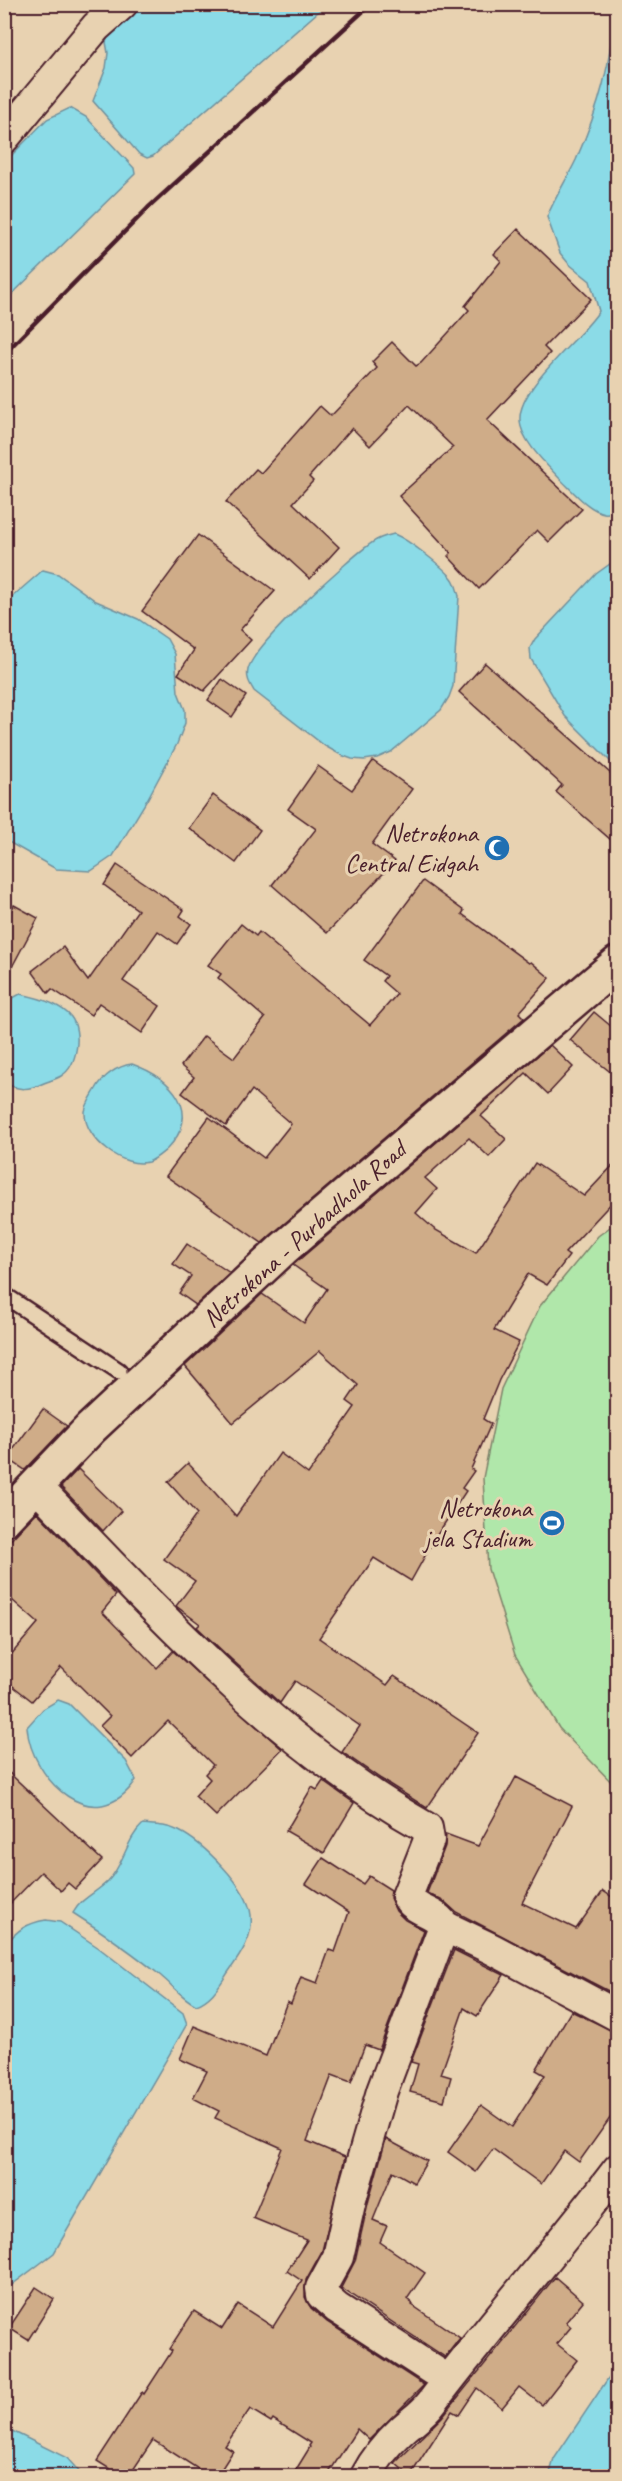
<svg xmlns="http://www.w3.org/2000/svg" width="622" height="2481" font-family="Caveat,sans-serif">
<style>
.green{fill:#b0e7aa;stroke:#7d836a;stroke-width:1.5}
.water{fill:#8bdbe7;stroke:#71909c;stroke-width:1.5}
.building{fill:#cfac88;stroke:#4a1f2b;stroke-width:1.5}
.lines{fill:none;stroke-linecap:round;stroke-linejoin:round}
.service-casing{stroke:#4a1f2b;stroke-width:20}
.minor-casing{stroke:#4a1f2b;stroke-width:34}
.secondary-casing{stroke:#4a1f2b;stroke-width:38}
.service{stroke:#e8d2b1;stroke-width:15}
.minor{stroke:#e8d2b1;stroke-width:30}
.secondary{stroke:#e8d2b1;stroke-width:33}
.rail{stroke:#4a1f2b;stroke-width:4.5}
.labels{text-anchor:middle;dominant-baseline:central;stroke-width:6;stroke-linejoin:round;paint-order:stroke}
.poi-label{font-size:26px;fill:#4a1f2b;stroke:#e8d2b1;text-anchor:end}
.street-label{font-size:26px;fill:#4a1f2b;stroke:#e8d2b1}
</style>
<rect width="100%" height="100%" fill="#e8d2b1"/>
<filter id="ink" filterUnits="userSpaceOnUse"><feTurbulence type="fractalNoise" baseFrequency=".0167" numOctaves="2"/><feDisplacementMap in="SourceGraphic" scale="12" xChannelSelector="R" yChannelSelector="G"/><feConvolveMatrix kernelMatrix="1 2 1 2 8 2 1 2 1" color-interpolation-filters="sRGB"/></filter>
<g filter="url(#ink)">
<path class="green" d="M617,1222V1788L559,1728L515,1655L488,1569L483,1478L501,1389L540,1306L598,1236Z"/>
<g class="water">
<path d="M138,5H326L153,156L147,158L139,154L93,101L106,68L108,53L106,42L110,32Z"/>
<path d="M613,5H618V511C614,512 608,514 604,513C588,510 572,490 561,480C548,466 520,440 520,420C518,387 580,340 599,311L590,281L569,264L560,253L547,217C555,197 567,179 576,160C598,110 614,59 613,5Z"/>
<path d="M70,108L86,117L134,168L135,174L5,301V162L47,119Z"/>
<path d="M394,534C409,540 442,566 452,578C456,583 457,590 459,596L453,686L449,697L441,710L391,752L377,758L364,760L352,759L341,755L325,746L254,691C250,684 246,678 248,670C252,646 350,557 373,542C380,537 386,536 394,534Z"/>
<path d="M617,559V768L565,716L531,659L530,648L535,639L596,574Z"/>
<path d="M43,570L58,574L96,601L138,619L167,639L175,654L178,692L185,710V723L177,744L147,800L113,856L91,871L56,869L5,840V603Z"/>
<path d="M20,994C35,997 61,1004 71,1017C82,1031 78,1066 61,1076C56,1079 49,1081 44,1083C29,1090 19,1091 5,1083L4,1003Z"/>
<path d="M132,1064C171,1078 204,1111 167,1149C161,1154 156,1159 148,1162C124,1169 85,1139 85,1114C84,1107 92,1096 96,1089C103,1076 117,1066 132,1064Z"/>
<path d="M58,1700L69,1704L126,1761L136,1780C95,1841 31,1780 27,1727L43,1709Z"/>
<path d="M143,1824C155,1825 167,1825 179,1831C203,1843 248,1887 251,1915C254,1937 239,1957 227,1974C219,1986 211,2000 196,2005C182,1998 173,1986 161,1976C133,1953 104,1933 73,1913C81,1898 96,1893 108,1881C124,1865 126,1839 143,1824Z"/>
<path d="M46,1920L60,1922L99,1948L183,2013L187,2024L54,2253L5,2290V1945C17,1930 27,1923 46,1920Z"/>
<path d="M617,2365V2476H549L554,2459Z"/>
<path d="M4,2427L67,2458L83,2476H5Z"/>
</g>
<g class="building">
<path d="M518,229L591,299L544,347L550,353L487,420L582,509L549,542L537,530L479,589L448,556L451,553L399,496L453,447L409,405L370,446L352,428L309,477L313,481L293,503L339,547L310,579L226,502L256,469L261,473L320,406L331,416L377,368L372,362L392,342L416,366L421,363L469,310L465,306L501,261L494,254Z"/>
<path d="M198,535L275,591L240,630L251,640L204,691L178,674L194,650L142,611Z"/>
<path d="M485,663L618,780V846L556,792L562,785L459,692Z"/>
<path d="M222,679L246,696L232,717L208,700Z"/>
<path d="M373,761L412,789L372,844L395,861L327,933L272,885L316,829L288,809L318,766L352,790Z"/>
<path d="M213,795L260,830L236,863L189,828Z"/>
<path d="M117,865L184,910L180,916L191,924L177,944L158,931L123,981L160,1006L142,1033L99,1003L91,1015L52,989L48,993L32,971L63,947L88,981L138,910L104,885Z"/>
<path d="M423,881L464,911L462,914L529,963L531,962L550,978L519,1013L524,1018L262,1243L166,1176L209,1117L264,1158L291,1124L252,1090L226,1126L182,1093L194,1077L181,1066L204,1036L234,1058L265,1018L218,978L221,974L208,965L241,924L256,936L259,932L370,1025L397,994L382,981L386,976L364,960Z"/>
<path d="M14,905L38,918L4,982V922Z"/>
<path d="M594,1012L618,1032V1078L570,1040Z"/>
<path d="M550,1045L573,1067L548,1094L526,1073L481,1116L506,1139L489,1157L469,1138L425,1178L437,1189L416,1213L434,1229L476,1253L535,1163L584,1196L618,1160V1196L565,1253L569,1256L547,1285L528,1274L494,1330L519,1342L499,1380L483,1419L491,1424L471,1469L474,1471L462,1488L466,1491L435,1538L411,1581L374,1558L319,1638L387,1685L394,1676L478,1733L427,1808L381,1779L342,1752L360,1726L295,1681L280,1703L231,1659L197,1627L200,1624L176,1606L195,1581L164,1559L197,1514L168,1482L188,1463L236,1516L280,1453L308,1474L355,1407L347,1401L358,1385L320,1351L233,1423L185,1366L262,1294L304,1323L327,1289L293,1265Z"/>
<path d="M187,1244L230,1273L196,1305L179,1293L191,1276L173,1264Z"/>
<path d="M43,1409L67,1426L25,1470L7,1458Z"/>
<path d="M78,1469L121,1511L103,1531L61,1487Z"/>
<path d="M37,1512L116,1595L102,1612L157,1668L173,1651L282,1749L216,1816L195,1796L210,1779L205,1774L213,1765L168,1721L132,1758L100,1726L110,1716L61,1667L32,1701L4,1679V1663L38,1623L4,1593V1547Z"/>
<path d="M4,1768L102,1860L75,1889L68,1883L61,1891L41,1872L4,1910Z"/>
<path d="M516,1777L572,1806L522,1903L576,1929L603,1891L618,1901V1996L456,1912L445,1902L427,1893L445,1846L446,1834L478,1846Z"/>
<path d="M323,1781L354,1803L324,1853L286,1831L312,1787L317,1790Z"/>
<path d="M323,1858L363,1884L369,1876L391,1890L390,1898L396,1911L405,1920L424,1930L379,2050L365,2045L351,2082L332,2075L307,2141L345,2157L322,2251L306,2280L305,2297L311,2308L327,2322L424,2385L369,2440L357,2429L327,2476H292L310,2447L309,2446L311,2443L273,2419L271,2422L250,2409L225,2446L233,2451L217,2476H209L153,2440L129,2476H121L97,2461L142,2392L144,2394L172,2351L169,2349L194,2311L222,2329L238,2304L273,2327L302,2281L287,2271L307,2240L253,2218L282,2148L215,2118L219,2111L193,2098L207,2071L180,2059L194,2026L266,2056L287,2002L291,2004L301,1977L317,1983L329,1950L335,1952L349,1912L306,1884Z"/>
<path d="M454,1950L504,1975L477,2016L464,2008L441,2074L451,2077L444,2101L410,2092L418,2064L411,2062Z"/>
<path d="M571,2011L618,2033V2107L579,2162L564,2151L541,2184L493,2149L476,2172L448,2152L481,2105L512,2127L545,2075L536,2070Z"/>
<path d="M386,2139L427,2161L414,2183L393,2171L373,2220L387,2226L380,2242L425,2273L407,2299L413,2304L412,2305L460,2338L445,2357L341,2288L355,2261L368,2203Z"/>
<path d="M555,2277L583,2301L566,2322L571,2327L557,2344L577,2360L542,2405L519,2387L502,2408L477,2388L459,2415L452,2411L410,2476L395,2463L442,2417Z"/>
<path d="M36,2287L54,2299L28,2340L9,2328Z"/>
</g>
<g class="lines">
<defs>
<path id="service" d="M4,1295L119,1371"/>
<g id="minor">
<path d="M4,138L96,27L122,4"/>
<path d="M36,1486C156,1611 274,1742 427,1828L429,1840L407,1896C414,1912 437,1911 444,1926"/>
<path d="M448,2380L337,2308L322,2295L321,2288L338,2257L351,2199L382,2091L444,1926L492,1949L618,2016"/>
<path d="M366,2476C375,2459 388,2443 402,2430C412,2421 424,2413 432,2402C492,2323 558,2248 618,2169"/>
</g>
<path id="secondary" d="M4,1519L91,1428L284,1248L618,963"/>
</defs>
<use href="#service" class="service-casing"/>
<use href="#minor" class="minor-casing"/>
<use href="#secondary" class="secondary-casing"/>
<use href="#service" class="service"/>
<use href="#minor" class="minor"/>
<use href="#secondary" class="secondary"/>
<path class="rail" d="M4,354L148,208L371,4"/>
</g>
</g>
<defs>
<symbol id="mosque-disc" viewBox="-11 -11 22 22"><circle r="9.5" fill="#1f6fb2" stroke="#e8d2b1"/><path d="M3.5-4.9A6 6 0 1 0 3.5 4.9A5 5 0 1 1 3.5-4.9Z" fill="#fff"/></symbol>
<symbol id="stadium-disc" viewBox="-11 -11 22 22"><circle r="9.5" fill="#1f6fb2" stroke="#e8d2b1"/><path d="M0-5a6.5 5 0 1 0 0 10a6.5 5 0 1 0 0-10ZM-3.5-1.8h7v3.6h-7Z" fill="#fff"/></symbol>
</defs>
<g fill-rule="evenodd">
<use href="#mosque-disc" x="482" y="833" width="30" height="30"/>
<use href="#stadium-disc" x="537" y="1508" width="30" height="30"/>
</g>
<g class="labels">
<g class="poi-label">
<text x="478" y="833">Netrokona<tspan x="478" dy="30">Central Eidgah</tspan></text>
<text x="532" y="1508">Netrokona<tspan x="532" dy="30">jela Stadium</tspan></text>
</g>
<g class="street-label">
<text transform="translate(304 1234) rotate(-42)">Netrokona - Purbadhola Road</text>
</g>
</g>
<rect width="622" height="2481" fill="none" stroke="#e8d2b1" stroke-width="24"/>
<rect x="12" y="12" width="598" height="2457" fill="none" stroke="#4a1f2b" stroke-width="2" filter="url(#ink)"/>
</svg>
